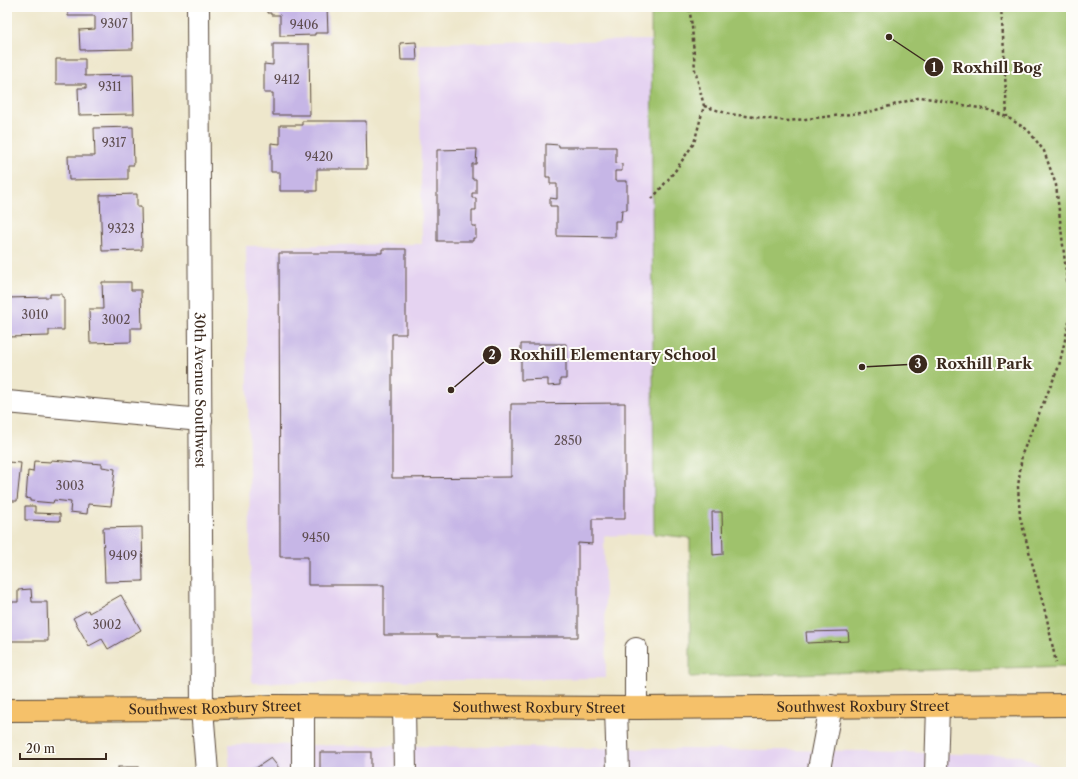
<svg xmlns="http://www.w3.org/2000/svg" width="1078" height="779" font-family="'Libre Caslon Text',serif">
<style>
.built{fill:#e5d3f1}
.green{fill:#9fc26c;stroke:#6d7645}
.building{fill:#c6b6e6}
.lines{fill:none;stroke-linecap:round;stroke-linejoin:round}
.minor-casing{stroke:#564638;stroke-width:24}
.major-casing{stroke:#564638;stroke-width:24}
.path{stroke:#564638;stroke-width:2.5;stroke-dasharray:3 3;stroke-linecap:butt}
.minor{stroke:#fff;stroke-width:22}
.major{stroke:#f5c16b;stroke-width:22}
.labels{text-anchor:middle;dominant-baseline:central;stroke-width:4;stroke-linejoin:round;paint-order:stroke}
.number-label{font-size:12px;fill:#5e4d50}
.street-label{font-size:14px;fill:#3b2a1e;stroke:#fdfcf7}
.leader{fill:none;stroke:#3b2a1e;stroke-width:1.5}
.callout-dot{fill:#3b2a1e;stroke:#fdfcf7;stroke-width:1.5}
.mark-label{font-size:12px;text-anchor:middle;font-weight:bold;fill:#fff}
.callout-label{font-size:15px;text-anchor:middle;font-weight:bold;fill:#3b2a1e;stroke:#fdfcf7;stroke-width:4;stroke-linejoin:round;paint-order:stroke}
</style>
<rect width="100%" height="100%" fill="#fdfcf7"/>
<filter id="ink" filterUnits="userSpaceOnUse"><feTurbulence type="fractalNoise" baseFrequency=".025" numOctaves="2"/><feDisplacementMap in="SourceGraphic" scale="8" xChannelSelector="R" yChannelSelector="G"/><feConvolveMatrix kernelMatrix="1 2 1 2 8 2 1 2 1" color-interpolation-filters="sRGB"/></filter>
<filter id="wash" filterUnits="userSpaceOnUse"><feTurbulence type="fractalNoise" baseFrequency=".012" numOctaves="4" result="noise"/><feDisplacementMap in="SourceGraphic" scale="16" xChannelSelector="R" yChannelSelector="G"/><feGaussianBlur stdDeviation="0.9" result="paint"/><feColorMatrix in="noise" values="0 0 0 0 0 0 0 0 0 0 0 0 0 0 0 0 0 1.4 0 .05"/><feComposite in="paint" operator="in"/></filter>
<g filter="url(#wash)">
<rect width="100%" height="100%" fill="#eee7cc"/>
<g class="built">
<path d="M651,40L654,534L604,536L606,678L252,683L246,246L422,244L419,43Z"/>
<path d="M228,744L869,751L1021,756L1054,772H230Z"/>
</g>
<path class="green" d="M651,7H1071V666L690,677V538L654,534Z"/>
<g id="blocks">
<g class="building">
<path d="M68,7H132L133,49L80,50L79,30L95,29V16H68Z"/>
<path d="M267,7H327L328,33H315V35L280,36V15H271V13H267Z"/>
<path d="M416,42L417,60H401L400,43Z"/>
<path d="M273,44H309L310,115H273V93H264V64L273,65Z"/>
<path d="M56,59H85V76L133,75L134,114L79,115L78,88H86V84H56Z"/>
<path d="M302,121H366L367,169H317V191H280V172H271V143L280,144V125H302Z"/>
<path d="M133,127L134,165H128V179L69,180L68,156H95L94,128Z"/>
<path d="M546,144L559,145V147H616V163L622,164V171H615V181H627V210H622L621,221H615V237L557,236V206H550V198L557,199V184H550V177H546Z"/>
<path d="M477,149L476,164H472V179H476V193H472V198H476V210H472V226H476V238H473V241H437V150Z"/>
<path d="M137,194V207H141L142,250L102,251L100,195Z"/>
<path d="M382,249H406V334H392V478L511,477V404L625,403V519H592V544L578,543V637H437V635H384V585H308V557H280L279,253H382Z"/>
<path d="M102,282H131V290H141L142,328H131V342L90,343L89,309H103Z"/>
<path d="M50,294H62V297H64V330H49V336L7,337V298L50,297Z"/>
<path d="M521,344H566V379H560V385L548,386V379L521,380Z"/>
<path d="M51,460L102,464V467L115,469L111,506L88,504L87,514L70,512L71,502L54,500L53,503L30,501V499L26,498L28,471L33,472L34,461L51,462Z"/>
<path d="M7,462L21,463L17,501H7Z"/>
<path d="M25,506H35V513L60,514V521L25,520Z"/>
<path d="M712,512H722L723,554L713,555Z"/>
<path d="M142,527L143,581L105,582L103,528Z"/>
<path d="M31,589L32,602H47L48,641H7V602H18V590Z"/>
<path d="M121,595L141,630L108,649L102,639L89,646L73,618L88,610L89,613Z"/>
<path d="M848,631L849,641L807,643L806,632Z"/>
<rect x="320" y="752" width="51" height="20"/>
<path d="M271,758L279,768L273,772H254L253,770Z"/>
<rect x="118" y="767" width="21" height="5"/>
</g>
</g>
</g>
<g filter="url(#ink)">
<use href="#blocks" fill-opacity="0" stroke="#564638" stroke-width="1"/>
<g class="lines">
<defs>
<g id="minor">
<path id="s1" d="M198,7L202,709L207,772"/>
<path d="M7,402L201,420"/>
<path d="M636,649V708"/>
<path d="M404,706L405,772"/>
<path d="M616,708L618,772"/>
<path d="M819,769L831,706"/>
<path d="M303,772V706"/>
<path d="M936,772L938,707"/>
</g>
<g id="major">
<path id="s2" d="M7,710L202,709L274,706L636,708L1071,705"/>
</g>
</defs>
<use href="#minor" class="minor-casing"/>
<use href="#major" class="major-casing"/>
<g class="path">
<path d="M1001,7L1004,51L1007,117"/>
<path d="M704,106L729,114L788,121L869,112L921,97L989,110L1007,117L1028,130L1044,151L1056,185L1071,314L1059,366L1022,454L1018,487L1020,517L1047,619L1056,663"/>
<path d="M652,199L675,171L694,143L704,106L695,70L692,26L689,7"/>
</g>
<use href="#minor" class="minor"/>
<use href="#major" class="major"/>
</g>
</g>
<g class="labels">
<g class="number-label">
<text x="114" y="23">9307</text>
<text x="304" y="24">9406</text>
<text x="287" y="79">9412</text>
<text x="110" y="86">9311</text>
<text x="114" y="142">9317</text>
<text x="319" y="156">9420</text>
<text x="121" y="228">9323</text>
<text x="35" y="314">3010</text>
<text x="116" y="319">3002</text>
<text x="568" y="440">2850</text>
<text x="70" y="485">3003</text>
<text x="316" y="537">9450</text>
<text x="123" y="555">9409</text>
<text x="107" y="624">3002</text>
</g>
<g class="street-label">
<text stroke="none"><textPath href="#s1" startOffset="383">30th Avenue Southwest</textPath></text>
<text stroke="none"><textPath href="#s2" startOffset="856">Southwest Roxbury Street</textPath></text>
<text stroke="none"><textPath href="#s2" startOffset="208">Southwest Roxbury Street</textPath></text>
<text stroke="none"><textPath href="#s2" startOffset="532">Southwest Roxbury Street</textPath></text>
</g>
</g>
<path class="leader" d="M889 37L934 67M451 390L492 355M862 367L918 364"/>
<g class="callout-dot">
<circle cx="889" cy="37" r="4"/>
<circle cx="451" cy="390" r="4"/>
<circle cx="862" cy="367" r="4"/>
<circle cx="934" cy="67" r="10"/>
<circle cx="492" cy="355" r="10"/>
<circle cx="918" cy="364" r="10"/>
</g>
<g class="mark-label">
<text x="934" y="72">1</text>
<text x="492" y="359">2</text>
<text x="918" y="368">3</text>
</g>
<g class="callout-label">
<text x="997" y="73">Roxhill Bog</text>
<text x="613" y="360">Roxhill Elementary School</text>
<text x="984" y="369">Roxhill Park</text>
</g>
<rect width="1078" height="779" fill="none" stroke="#fdfcf7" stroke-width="24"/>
<path d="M20 753v6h86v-6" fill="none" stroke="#3b2a1e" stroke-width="2"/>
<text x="26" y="753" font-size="12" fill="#3b2a1e" stroke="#fdfcf7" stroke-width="3" paint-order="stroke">20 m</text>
</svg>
